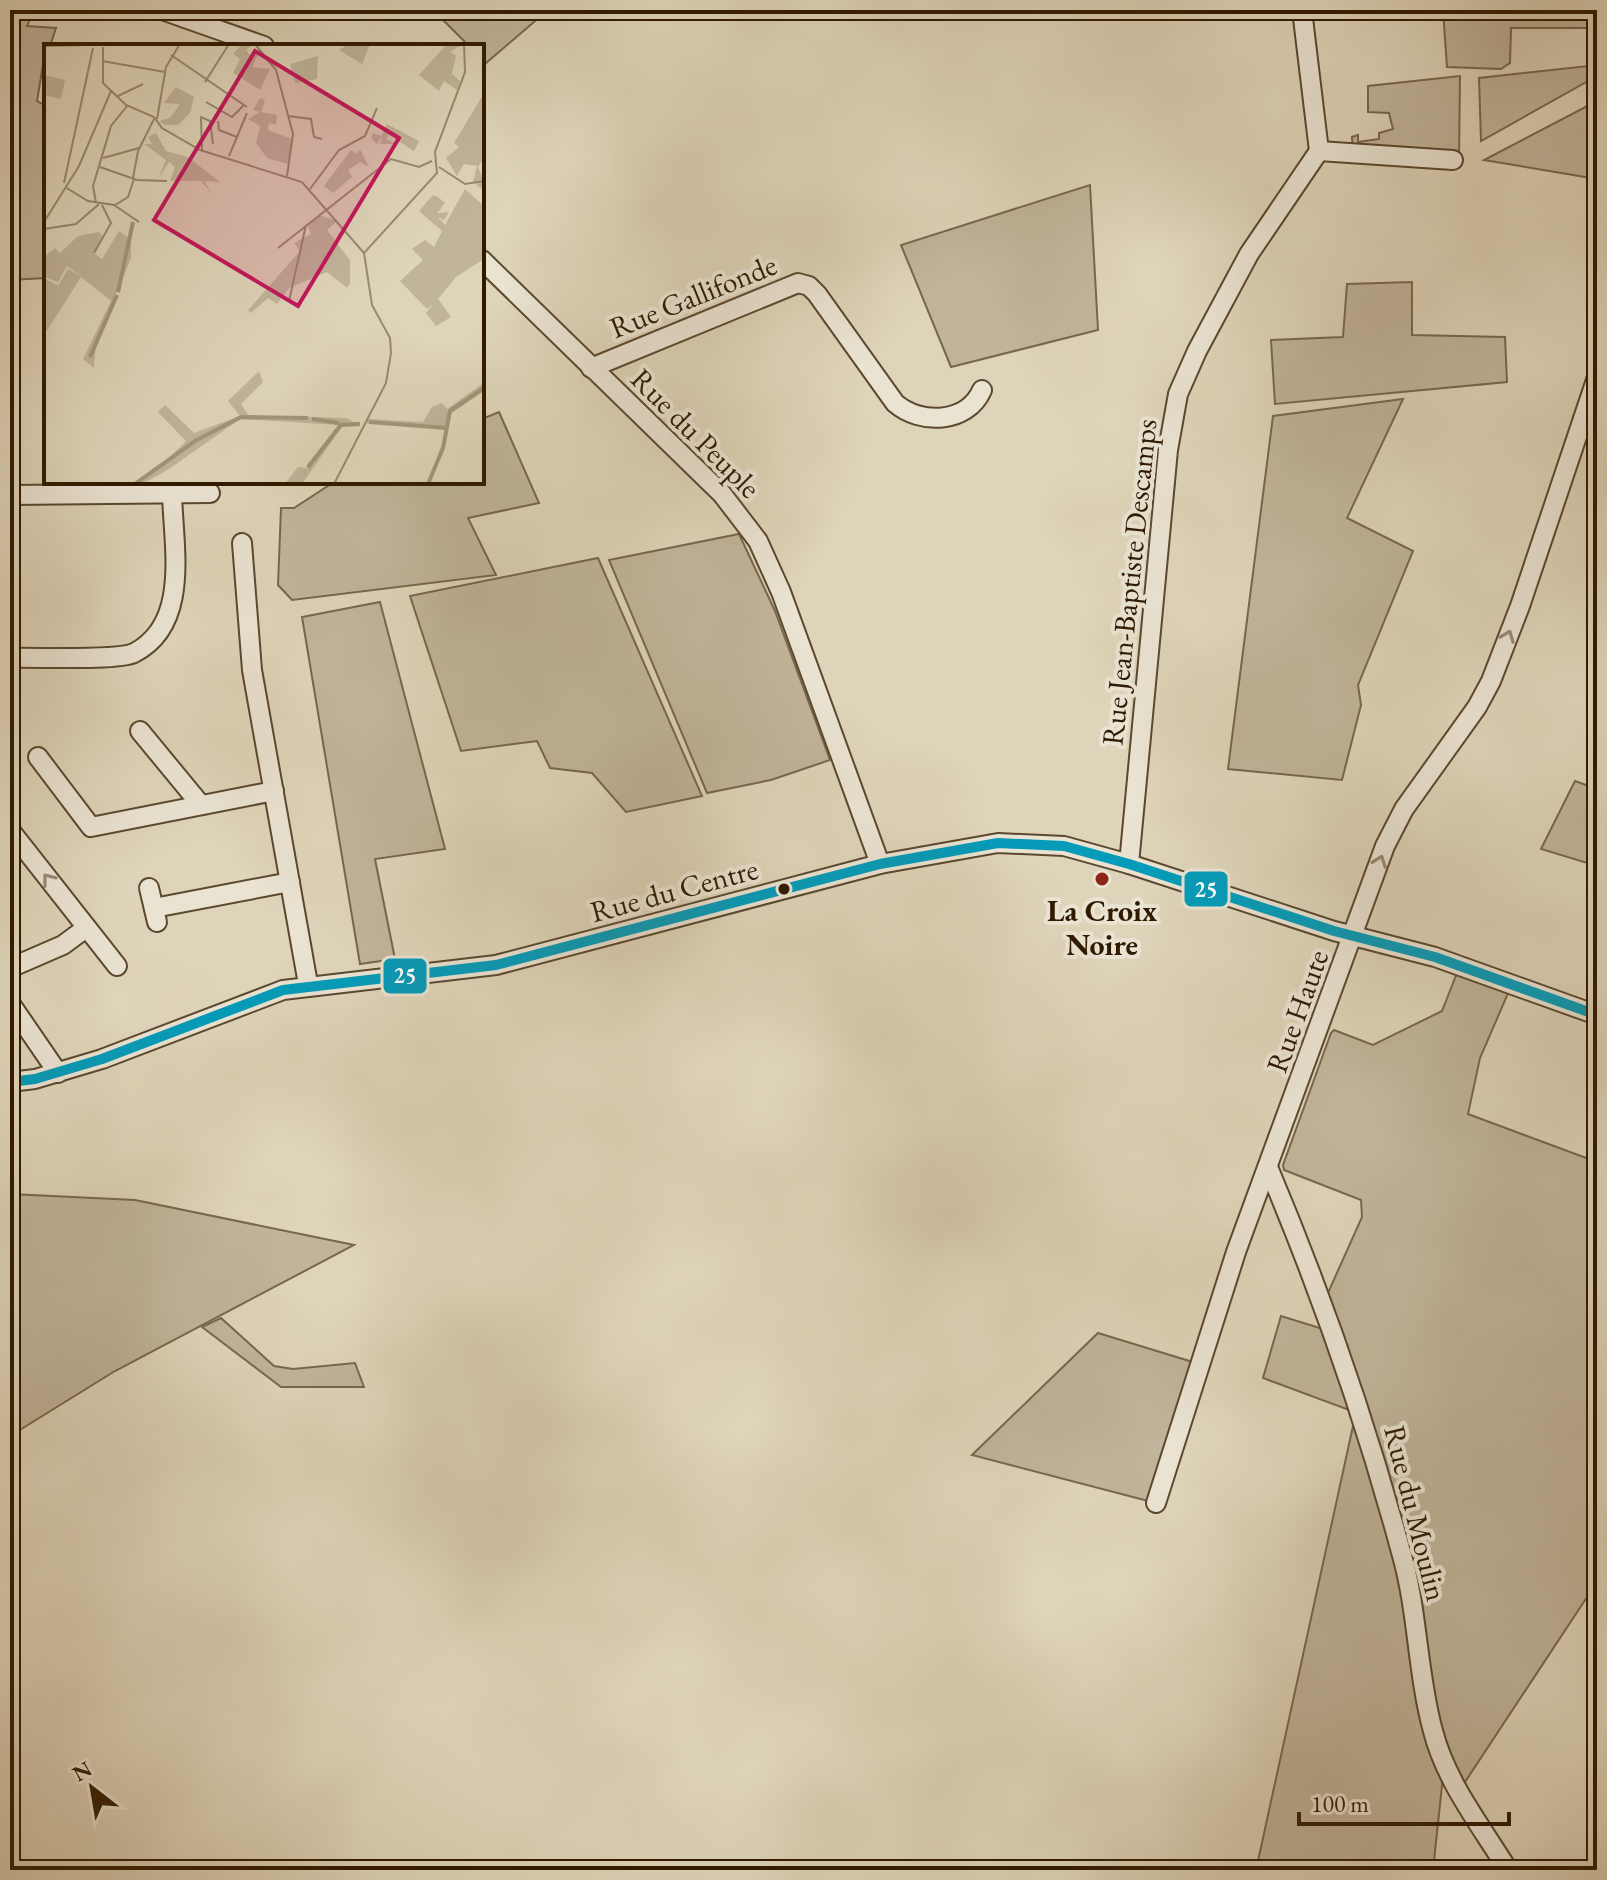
<svg xmlns="http://www.w3.org/2000/svg" width="1607" height="1880" font-family="'EB Garamond',serif">
<style>
.green{fill:#c0b49a;stroke:#78674d;stroke-width:2}
.lines{fill:none;stroke-linecap:round;stroke-linejoin:round}
.minor-casing{stroke:#5b482e;stroke-width:22}
.minor{stroke:#eae3d2;stroke-width:18}
.bus-1-casing{stroke:#eae3d2;stroke-width:16}
.bus-1{stroke:#059bb9;stroke-width:10}
.oneway{stroke:#968974}
.poi-dot{fill:#8f2418;stroke:#eae3d2;stroke-width:3}
.bus-dot{fill:#2f1a00;stroke:#eae3d2;stroke-width:3}
.labels{text-anchor:middle;dominant-baseline:central;stroke-width:8;stroke-linejoin:round;paint-order:stroke}
.street-label{font-size:30px;fill:#2f1a00;stroke:#eae3d2}
.poi-label{font-size:30px;font-weight:bold;fill:#2f1a00;stroke:#eae3d2}
.inset-river{fill:none;stroke:#a2957a;stroke-width:4}
.inset-road{fill:none;stroke:#988a6f;stroke-width:2}
.view{fill:#c2185b;fill-opacity:0.15;stroke:#c2185b;stroke-width:4}
.inset-edge{fill:none;stroke:#2f1a00;stroke-width:4}
.line-badge{stroke:#eae3d2;stroke-width:3}
.badge-label{font-size:22px;text-anchor:middle;font-weight:bold;fill:#fff}
</style>
<rect width="100%" height="100%" fill="#ded4b9"/>
<filter id="stains"><feTurbulence type="fractalNoise" baseFrequency=".0025" numOctaves="4"/><feColorMatrix values="0 0 0 0 .2 0 0 0 0 .09 0 0 0 0 .02 0 0 0 .5 -.17"/></filter>
<radialGradient id="worn" r=".72"><stop offset=".6" stop-color="#630" stop-opacity="0"/><stop offset="1" stop-color="#630" stop-opacity=".3"/></radialGradient>
<g class="green">
<path d="M10,10H34L27,26L56,28L50,46H46L37,101L46,106V278L10,280Z"/>
<path d="M433,10H548L486,63L482,58V46H469Z"/>
<path d="M1443,10H1597V36L1591,28H1511L1510,63L1501,69L1447,67Z"/>
<path d="M1597,65V76L1481,141L1479,78Z"/>
<path d="M1460,76L1459,158L1353,153L1352,137L1358,135V142L1379,139V133L1393,129L1389,113L1368,112V86Z"/>
<path d="M1597,101V179L1484,160Z"/>
<path d="M1090,185L1098,330L951,367L901,245Z"/>
<path d="M1412,282V335L1505,337L1507,382L1275,404L1271,340L1343,337L1347,284Z"/>
<path d="M1403,399L1347,518L1413,551L1358,685L1361,705L1342,780L1228,769L1273,416Z"/>
<path d="M499,412L539,503L468,518L496,575L292,600L278,585L281,508H294L334,482H482V419Z"/>
<path d="M739,534L775,611L830,760L771,780L707,793L609,560Z"/>
<path d="M598,558L702,796L626,812L592,773L550,768L537,741L461,751L410,596Z"/>
<path d="M380,602L445,849L375,859L395,959L360,964L302,617Z"/>
<path d="M1575,781L1597,789V866L1541,849Z"/>
<path d="M1457,973L1509,991L1480,1058L1468,1114L1597,1162V1582L1463,1785L1443,1776L1433,1870H1256L1360,1394L1354,1387L1349,1410L1263,1378L1281,1316L1339,1334L1327,1295L1362,1217L1361,1200L1284,1170L1283,1165L1331,1033L1334,1030L1373,1045L1442,1011Z"/>
<path d="M10,1194L135,1200L354,1245L115,1371L10,1436Z"/>
<path d="M221,1318L274,1366L293,1369L355,1363L364,1387H281L202,1327Z"/>
<path d="M1098,1333L1196,1363L1152,1502L972,1455Z"/>
</g>
<g class="lines">
<defs>
<g id="minor">
<path d="M162,10L264,46"/>
<path d="M1319,151L1453,160"/>
<path d="M482,260L722,494L758,541L781,592L880,864"/>
<path d="M591,368L798,283L809,286L817,294L895,403C920,425 967,424 982,390"/>
<path d="M10,495L210,493"/>
<path d="M242,543L252,670L308,984"/>
<path d="M10,658C34,657 117,661 134,653C191,624 173,545 172,493"/>
<path d="M140,731L201,805"/>
<path d="M38,757L91,827L274,791"/>
<path d="M10,830L117,966"/>
<path d="M1129,864L1168,450L1178,394L1197,351L1249,254L1319,151L1302,10"/>
<path d="M149,888L157,922"/>
<path d="M154,908L290,882"/>
<path d="M10,968L63,945L86,928"/>
<path d="M10,1003L58,1073"/>
<path d="M10,1082L35,1079L102,1059L283,990L496,965L880,864L998,843L1064,846L1129,864L1334,931L1435,957L1597,1015"/>
<path d="M1268,1167C1322,1295 1365,1418 1401,1552C1418,1610 1417,1673 1433,1731C1446,1782 1481,1826 1508,1870"/>
<path d="M1156,1503L1236,1252L1385,846L1404,809L1477,707L1491,681L1520,606L1597,377"/>
</g>
</defs>
<use href="#minor" class="minor-casing"/>
<use href="#minor" class="minor"/>
<defs>
<path id="bus-1" d="M10,1082L35,1079L102,1059L283,990L496,965L880,864L998,843L1064,846L1129,864L1334,931L1435,957L1597,1015"/>
</defs>
<use href="#bus-1" class="bus-1-casing"/>
<use href="#bus-1" class="bus-1"/>
</g>
<defs><path id="oneway-chevron" d="M-2-3.5L2.5 0L-2 3.5" fill="none" stroke-width="1.6" stroke-linecap="round" stroke-linejoin="round" transform="scale(2)"/></defs>
<g class="oneway">
<use href="#oneway-chevron" transform="translate(1508 636) rotate(-69)"/>
<use href="#oneway-chevron" transform="translate(1380 861) rotate(-70)"/>
<use href="#oneway-chevron" transform="translate(48 879) rotate(-128)"/>
</g>
<circle class="poi-dot" cx="1102" cy="879" r="8"/>
<circle class="bus-dot" cx="784" cy="889" r="7"/>
<g class="labels">
<g class="street-label">
<text transform="translate(693 296) rotate(-22)">Rue Gallifonde</text>
<text transform="translate(696 433) rotate(45)">Rue du Peuple</text>
<text transform="translate(1129 582) rotate(-84)">Rue Jean-Baptiste Descamps</text>
<text transform="translate(674 890) rotate(-15)">Rue du Centre</text>
<text transform="translate(1297 1011) rotate(-70)">Rue Haute</text>
<text transform="translate(1416 1513) rotate(76)">Rue du Moulin</text>
</g>
<g class="poi-label">
<text x="1102" y="910">La Croix<tspan x="1102" dy="34">Noire</tspan></text>
</g>
</g>
<g transform="translate(44 44)">
<rect width="440" height="440" fill="#ded4b9"/>
<path d="M198,0H209L202,6L206,11L215,8L208,23L226,25L216,46L189,29L196,15L189,10ZM304,0H326L318,20L295,6ZM403,0H419L406,8L412,12L408,30L416,37L413,46L400,37L395,47L375,31ZM274,12L273,35L251,39L246,20ZM0,31L21,36L17,55L0,51ZM132,43L150,53L146,69L134,81H121L115,77L126,74L136,60L120,59ZM440,49V114L434,123L440,136L433,137H440V147L429,138L433,122L420,120L413,132L402,114L415,103L410,99ZM216,54L221,56L217,68L233,71L232,81L225,79L224,86L248,95L244,120L223,114L212,99L216,82L204,75L216,68L209,66ZM343,80L375,97L370,107L345,91L342,95L353,100H336L338,92L333,100L327,94L329,89L337,92ZM112,89L122,107L144,113L176,138L160,137L169,151L157,137H126L131,123L125,118L114,135L122,116L100,100H108L104,93ZM316,105L325,123L316,118L304,126L308,133L289,149L280,142L307,106L313,110ZM421,145L440,162V215L412,233L394,255L407,273L392,282L382,269L390,259L383,265L356,237L379,216L368,205L381,196L390,203L398,187L375,167L389,151L394,153L401,159L393,169L405,168L400,176L394,173L401,181ZM275,171L293,177L283,186L306,216V239L303,244L283,228L245,244L233,260L224,254L207,269L204,266L256,207L250,199L267,190L263,181ZM75,187L87,195V214L52,298L50,324L39,315L67,257L37,233L0,291V234L14,242L24,225L37,232L23,222L14,238L1,233L0,213L11,204L16,209L34,192L55,188L60,194L50,209L58,215ZM215,327L219,338L197,360L204,371L302,374L317,382L299,381L258,440H241L254,423L262,424L294,381L196,375L125,425L99,440H87L113,426L142,397L114,368L121,361L150,389L196,372L184,357ZM438,340L440,347L405,371V385L322,379L324,375L379,378L388,363L398,359L403,365Z" fill="#c0b49a"/>
<path class="inset-river" d="M74,248L89,178M46,313L73,251M268,375L295,379M325,378L402,384M264,423L297,381L316,380M91,440L151,397L197,373L264,374M384,440L399,404L406,367L440,344"/>
<path class="inset-road" d="M211,0L232,26L249,90L243,132M0,2L87,0M59,3V39L82,61L110,73L118,84L156,106L258,138L320,209M127,11L203,63M58,17L121,28M161,38L185,0M74,52L99,40M162,58L188,73L200,61M244,72L267,75L270,93L278,95M113,75L122,23L136,0M174,77L175,86L193,93M158,106L157,73L166,77L169,100M185,112L203,69M59,114L95,104M56,123L93,136L123,137M395,123L421,140L440,137M89,134L94,107L110,75M20,139L49,4M21,143L44,157L70,161L95,178M266,145L295,106L321,92L333,64M52,159L49,142L67,82L83,62M71,161L84,153L90,135M0,178L35,122L67,47M0,185L32,180L55,160M234,204L347,115L375,123L388,117M50,209L67,179L58,161M245,257L262,181M290,440L342,339L347,309L346,294L328,261L320,209L393,129L391,108L421,28L420,0"/>
<path class="view" d="M211,7L355,94L254,262L110,176Z"/>
<rect width="440" height="440" class="inset-edge"/>
</g>
<g class="line-badge">
<rect x="1183" y="870" width="46" height="38" rx="8" fill="#059bb9"/>
<rect x="382" y="957" width="46" height="38" rx="8" fill="#059bb9"/>
</g>
<g class="badge-label">
<text x="1206" y="897">25</text>
<text x="405" y="983">25</text>
</g>
<rect width="1607" height="1880" fill="none" stroke="#ded4b9" stroke-width="40"/>
<rect x="12" y="12" width="1583" height="1856" fill="none" stroke="#2f1a00" stroke-width="4"/>
<rect x="20" y="20" width="1567" height="1840" fill="none" stroke="#2f1a00" stroke-width="2"/>
<g transform="translate(92 1788) rotate(329)" stroke="#eae3d2" stroke-width="6" paint-order="stroke">
<path d="M0-6L14 30L0 20L-14 30Z" fill="#2f1a00"/>
<text y="-12" font-size="22" font-weight="bold" text-anchor="middle" fill="#2f1a00">N</text>
</g>
<path d="M1299 1812v12h210v-12" fill="none" stroke="#2f1a00" stroke-width="4"/>
<text x="1311" y="1812" font-size="24" fill="#2f1a00" stroke="#eae3d2" stroke-width="6" paint-order="stroke">100 m</text>
<rect width="100%" height="100%" filter="url(#stains)"/>
<rect width="100%" height="100%" fill="url(#worn)"/>
</svg>
